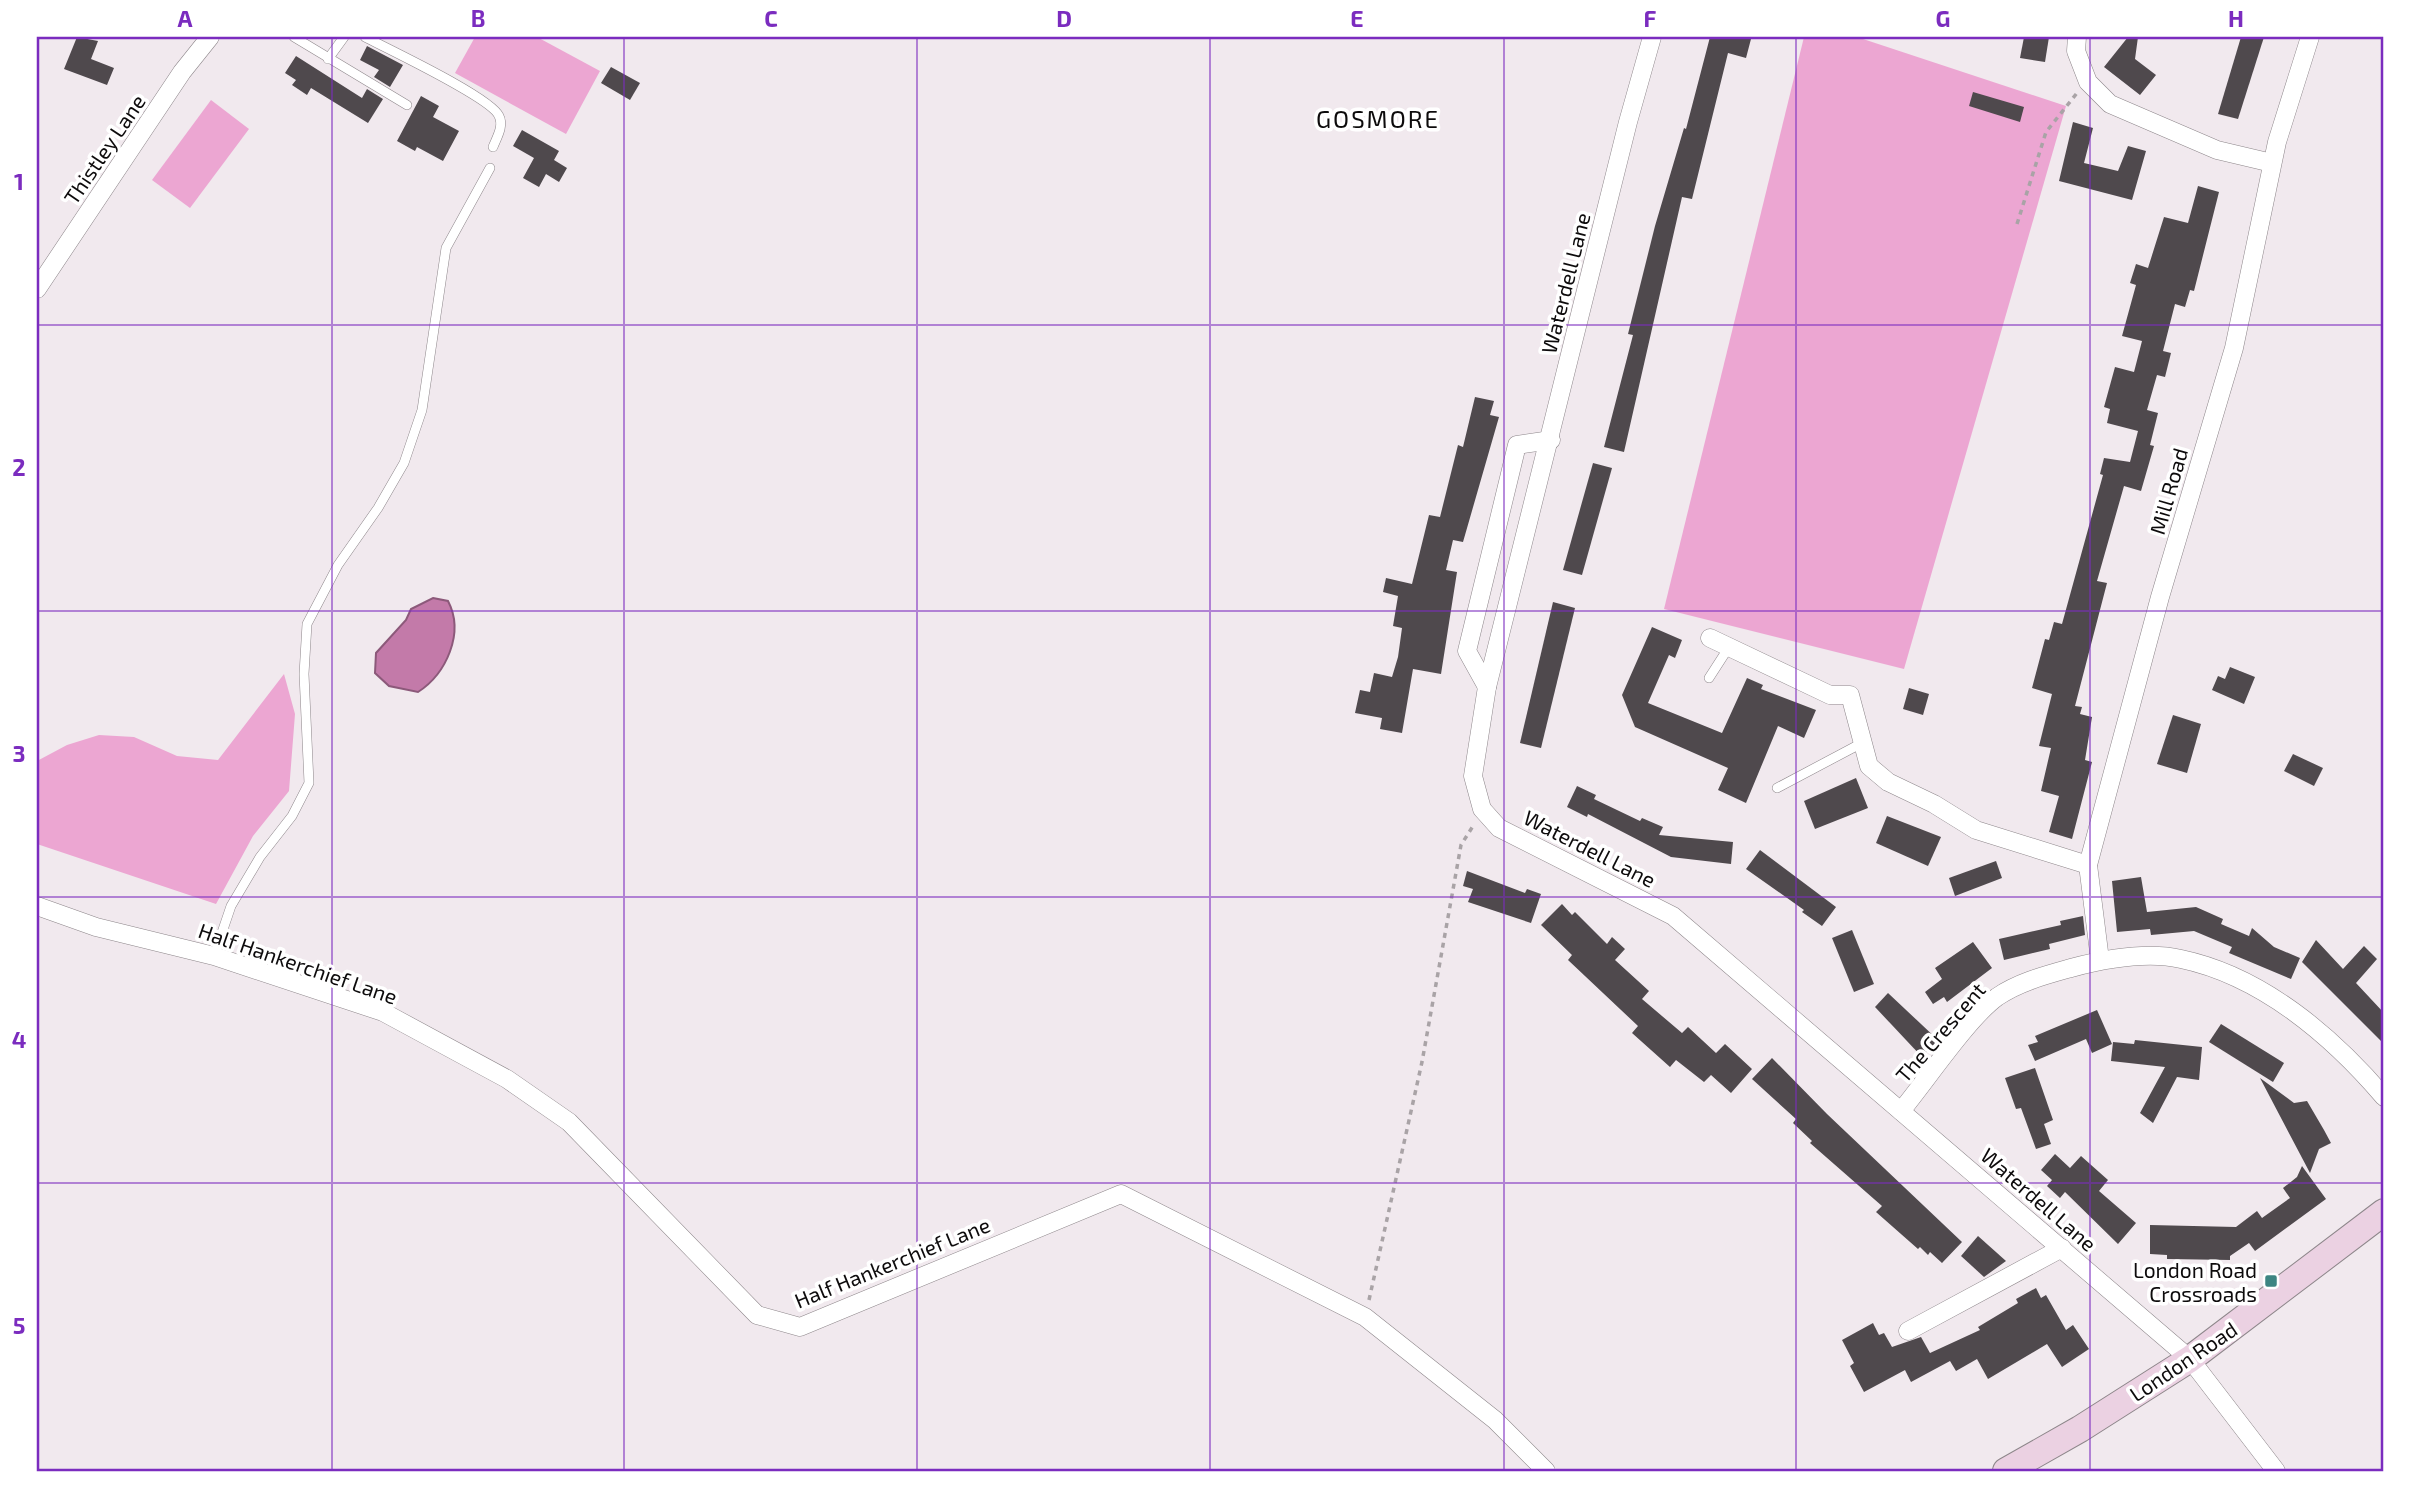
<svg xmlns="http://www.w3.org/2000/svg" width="2421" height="1508" font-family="'Exo 2',sans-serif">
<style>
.green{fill:#eca6d2}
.water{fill:#c37aa9;stroke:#8c597a;stroke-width:2}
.building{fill:#4f494d}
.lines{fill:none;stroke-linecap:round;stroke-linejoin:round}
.service-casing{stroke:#8d868a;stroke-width:10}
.minor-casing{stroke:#8d868a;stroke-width:19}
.secondary-casing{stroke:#8d868a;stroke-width:28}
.path{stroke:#a9a3a6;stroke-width:3.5;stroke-dasharray:5 5;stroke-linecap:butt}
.service{stroke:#fff;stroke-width:9}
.minor{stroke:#fff;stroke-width:18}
.secondary{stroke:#ebd1e2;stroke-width:26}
.grid{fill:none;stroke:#7b2cbf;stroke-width:2;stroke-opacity:0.55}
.poi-dot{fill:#3d8582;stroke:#fff;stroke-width:2.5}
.labels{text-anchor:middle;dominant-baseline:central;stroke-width:7;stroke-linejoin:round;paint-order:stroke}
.street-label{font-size:21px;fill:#0d0b0c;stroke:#fff}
.poi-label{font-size:21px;fill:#0d0b0c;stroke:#fff;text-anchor:end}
.quarter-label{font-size:24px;letter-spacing:2px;fill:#0d0b0c;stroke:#fff}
.neatline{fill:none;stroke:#7b2cbf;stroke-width:2.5}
.grid-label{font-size:23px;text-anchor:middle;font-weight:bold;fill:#7b2cbf}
</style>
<rect width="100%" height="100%" fill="#f1e9ee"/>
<g class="green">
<path d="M475,37H537L600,71L566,134L455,73Z"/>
<path d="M1804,37H1857L2066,106L1904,669L1664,609Z"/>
<path d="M211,100L249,129L190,208L152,180Z"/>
<path d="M284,674L295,714L289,791L253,836L216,904L37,844V761L67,745L99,735L134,737L177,756L218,760Z"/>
</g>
<path class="water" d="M433,598L448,601C465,633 446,674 418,692L389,686L375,673L376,653L406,620L411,609Z"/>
<g class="building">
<path d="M77,37L98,41L91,59L114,68L107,85L64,69Z"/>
<path d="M1710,37L1751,39L1746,58L1728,53L1692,199L1682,197L1624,452L1604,447L1633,335L1628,334L1655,226L1684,128L1686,129Z"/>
<path d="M2024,37H2049L2045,62L2020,58Z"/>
<path d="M2128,37H2138L2135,59L2156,75L2140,95L2104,67Z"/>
<path d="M2241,37H2264L2238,119L2218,114Z"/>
<path d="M367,46L403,65L390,87L374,77L379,70L360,60Z"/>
<path d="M296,56L362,98L367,89L383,99L368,123L311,88L307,95L292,85L296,80L285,73Z"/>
<path d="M611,67L640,83L630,100L601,83Z"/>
<path d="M1973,92L2024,107L2020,122L1969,106Z"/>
<path d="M421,96L439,106L433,117L459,131L443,161L417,147L415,151L397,141Z"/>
<path d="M2073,122L2093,128L2084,163L2118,171L2128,146L2146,151L2132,200L2059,181Z"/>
<path d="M522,130L559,151L554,160L567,168L559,182L546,174L539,187L523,178L534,158L513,146Z"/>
<path d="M2198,186L2219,192L2194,291L2190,290L2185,307L2175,304L2163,351L2171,353L2165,377L2157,375L2147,410L2158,413L2150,445L2154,446L2141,491L2124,486L2097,581L2107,583L2075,706L2082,707L2080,714L2092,717L2085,760L2092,762L2072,839L2049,832L2059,796L2041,791L2051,748L2039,746L2052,694L2032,688L2045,639L2049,640L2054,622L2062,624L2103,475L2100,474L2104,458L2130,462L2138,431L2107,423L2110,409L2104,407L2115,367L2134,372L2142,341L2122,336L2136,285L2130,283L2136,264L2148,268L2164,217L2188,223Z"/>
<path d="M1475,397L1494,401L1490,415L1499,417L1463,542L1453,540L1446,570L1457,572L1441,674L1413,669L1402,733L1380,729L1382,718L1355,713L1360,690L1370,692L1374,673L1392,677L1398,657L1402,628L1393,626L1398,596L1383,592L1386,578L1412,584L1429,515L1440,517L1458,445L1463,447Z"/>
<path d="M1593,463L1612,468L1582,575L1563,570Z"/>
<path d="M1553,602L1575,608L1541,748L1520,743Z"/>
<path d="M1652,627L1682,640L1675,658L1669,655L1648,703L1722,733L1747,678L1763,685L1761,689L1816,710L1804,738L1778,726L1746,803L1718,790L1728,768L1635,727L1622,695Z"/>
<path d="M2230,667L2255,677L2244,704L2212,690L2218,676L2225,679Z"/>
<path d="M1909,688L1929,694L1923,715L1903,709Z"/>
<path d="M2173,715L2201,724L2187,773L2157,764Z"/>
<path d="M2293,754L2323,768L2314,786L2284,771Z"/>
<path d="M1856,778L1868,808L1815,829L1804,801Z"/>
<path d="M1577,786L1596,795L1594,799L1640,821L1642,818L1663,827L1659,835L1733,842L1731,864L1671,857L1588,814L1587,817L1567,807Z"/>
<path d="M1887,816L1941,837L1928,866L1876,843Z"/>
<path d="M1760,850L1836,907L1822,926L1802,912L1804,910L1746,869Z"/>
<path d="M1996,861L2002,878L1955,896L1949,878Z"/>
<path d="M1467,871L1525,893L1527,889L1541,894L1531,923L1468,902L1473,889L1463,886Z"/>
<path d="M2141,877L2147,912L2196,907L2223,919L2221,924L2249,936L2252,928L2274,947L2300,958L2291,979L2229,953L2232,947L2194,931L2151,935L2150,929L2117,932L2112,881Z"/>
<path d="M1562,904L1572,915L1575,912L1607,944L1612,937L1625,949L1615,960L1649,991L1642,999L1682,1033L1688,1027L1716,1053L1725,1044L1752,1069L1731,1093L1711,1075L1704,1082L1676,1060L1670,1067L1632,1033L1638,1026L1568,960L1572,955L1541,925Z"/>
<path d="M2083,916L2085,935L2049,944L2050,949L2004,960L1999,939L2061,925L2060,921Z"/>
<path d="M1852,930L1874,984L1854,992L1832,938Z"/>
<path d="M2316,940L2343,969L2364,946L2377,959L2356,983L2384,1013V1044L2302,962Z"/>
<path d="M1973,942L1992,968L1947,1002L1944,997L1933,1004L1925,992L1942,979L1935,968Z"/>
<path d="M1888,993L1938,1040L1922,1057L1875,1007Z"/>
<path d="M2097,1010L2112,1044L2092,1053L2086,1039L2035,1061L2028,1045L2038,1042L2035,1036Z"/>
<path d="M2221,1024L2284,1063L2273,1082L2209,1042Z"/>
<path d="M2135,1040L2202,1047L2199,1080L2177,1077L2153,1123L2140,1113L2165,1067L2111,1061L2113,1042L2134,1044Z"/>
<path d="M1772,1058L1827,1114L1962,1242L1942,1263L1930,1252L1928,1255L1920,1247L1918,1249L1876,1212L1882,1206L1810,1143L1812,1141L1793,1123L1796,1119L1752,1079Z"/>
<path d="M2035,1068L2053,1120L2044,1124L2051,1144L2036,1149L2021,1108L2016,1109L2005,1078Z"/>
<path d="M2260,1078L2294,1103L2307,1101L2324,1130L2331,1143L2319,1149L2310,1173Z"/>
<path d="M2055,1154L2070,1168L2081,1156L2108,1180L2099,1191L2136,1223L2118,1244L2065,1192L2060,1198L2047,1186L2052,1180L2041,1170Z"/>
<path d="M2302,1166L2326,1199L2255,1251L2249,1243L2230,1256V1260L2167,1259V1255L2150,1254V1225L2236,1227L2257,1211L2262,1218L2290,1198L2283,1188L2297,1177Z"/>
<path d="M1978,1236L2006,1261L1984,1277L1961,1256Z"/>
<path d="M2036,1288L2041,1298L2046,1295L2066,1330L2073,1325L2089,1349L2062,1367L2047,1344L1988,1379L1977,1359L1956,1371L1950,1361L1911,1382L1905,1370L1864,1392L1850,1366L1854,1363L1842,1340L1873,1323L1879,1335L1884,1333L1892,1347L1921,1337L1930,1353L1980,1330L1978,1327L2018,1303L2016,1299Z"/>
</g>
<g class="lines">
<defs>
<g id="service">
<path d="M294,37L407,105"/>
<path d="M365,37C388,49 492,98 499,116C504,126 497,137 493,147"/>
<path d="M328,59L344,37"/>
<path d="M1709,678L1729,647"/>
<path d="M1777,788L1862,743"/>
<path d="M214,956L231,906L260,857L292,816L309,783L304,674L307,624L338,565L378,508L404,463L422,410L446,248L490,168"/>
</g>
<g id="minor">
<path d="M1652,37L1628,122L1487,687L1473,776L1482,809L1499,828L1673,916L2190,1359L2276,1471"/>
<path d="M2077,37L2076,51L2088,82L2110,104L2217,150L2272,163"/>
<path d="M37,289L182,72L210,37"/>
<path d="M1710,638L1830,695H1850L1869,766L1888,782L1934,804L1976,830L2088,865"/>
<path d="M1487,687L1467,651L1517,445L1551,440"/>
<path d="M37,906L96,927L214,956L383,1012L507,1079L569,1122L757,1315L800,1327L1121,1194L1365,1317L1495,1420L1546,1471"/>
<path d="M2100,960L2088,865L2160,597L2234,348L2277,142L2310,37"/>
<path d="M1901,1111C1926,1081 1968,1018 1997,997C2019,982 2046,975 2071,968C2105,959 2146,951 2181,959C2262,976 2332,1036 2384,1097"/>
<path d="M1908,1331L2062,1248"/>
</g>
<path id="secondary" d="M2006,1471L2080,1429L2190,1359L2384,1212"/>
</defs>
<use href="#service" class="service-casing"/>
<use href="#minor" class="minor-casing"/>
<use href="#secondary" class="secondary-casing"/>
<g class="path">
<path d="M2017,224L2046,132L2077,93"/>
<path d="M1369,1300L1422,1062L1461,845L1473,826"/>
</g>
<use href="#service" class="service"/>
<use href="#minor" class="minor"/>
<use href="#secondary" class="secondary"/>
</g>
<path class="grid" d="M332,37V1471M624,37V1471M917,37V1471M1210,37V1471M1504,37V1471M1796,37V1471M2090,37V1471M37,325H2384M37,611H2384M37,897H2384M37,1183H2384"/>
<rect class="poi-dot" x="2264" y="1274" width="14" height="14" rx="3.5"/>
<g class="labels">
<g class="street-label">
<text transform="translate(104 149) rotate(-56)">Thistley Lane</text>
<text transform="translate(1565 283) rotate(-76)">Waterdell Lane</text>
<text transform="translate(2168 491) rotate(-74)">Mill Road</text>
<text transform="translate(1590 848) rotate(27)">Waterdell Lane</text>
<text transform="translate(298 963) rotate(19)">Half Hankerchief Lane</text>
<text transform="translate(1940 1032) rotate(-49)">The Crescent</text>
<text transform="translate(2039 1199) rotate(41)">Waterdell Lane</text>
<text transform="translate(892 1262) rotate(-22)">Half Hankerchief Lane</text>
<text transform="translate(2183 1361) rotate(-34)">London Road</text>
</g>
<g class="poi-label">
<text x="2257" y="1269">London Road<tspan x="2257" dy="24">Crossroads</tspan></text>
</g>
<g class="quarter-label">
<text x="1378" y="118">GOSMORE</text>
</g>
</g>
<rect width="2421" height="1508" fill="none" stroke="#ffffff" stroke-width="77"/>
<rect x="38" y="38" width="2344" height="1432" class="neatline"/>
<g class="grid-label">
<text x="185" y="27">A</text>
<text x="478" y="27">B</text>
<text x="771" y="27">C</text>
<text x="1064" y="27">D</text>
<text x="1357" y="27">E</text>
<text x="1650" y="27">F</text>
<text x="1943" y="27">G</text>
<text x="2236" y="27">H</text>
<text x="19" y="190">1</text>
<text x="19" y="476">2</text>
<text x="19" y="762">3</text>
<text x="19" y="1048">4</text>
<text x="19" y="1334">5</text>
</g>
</svg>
